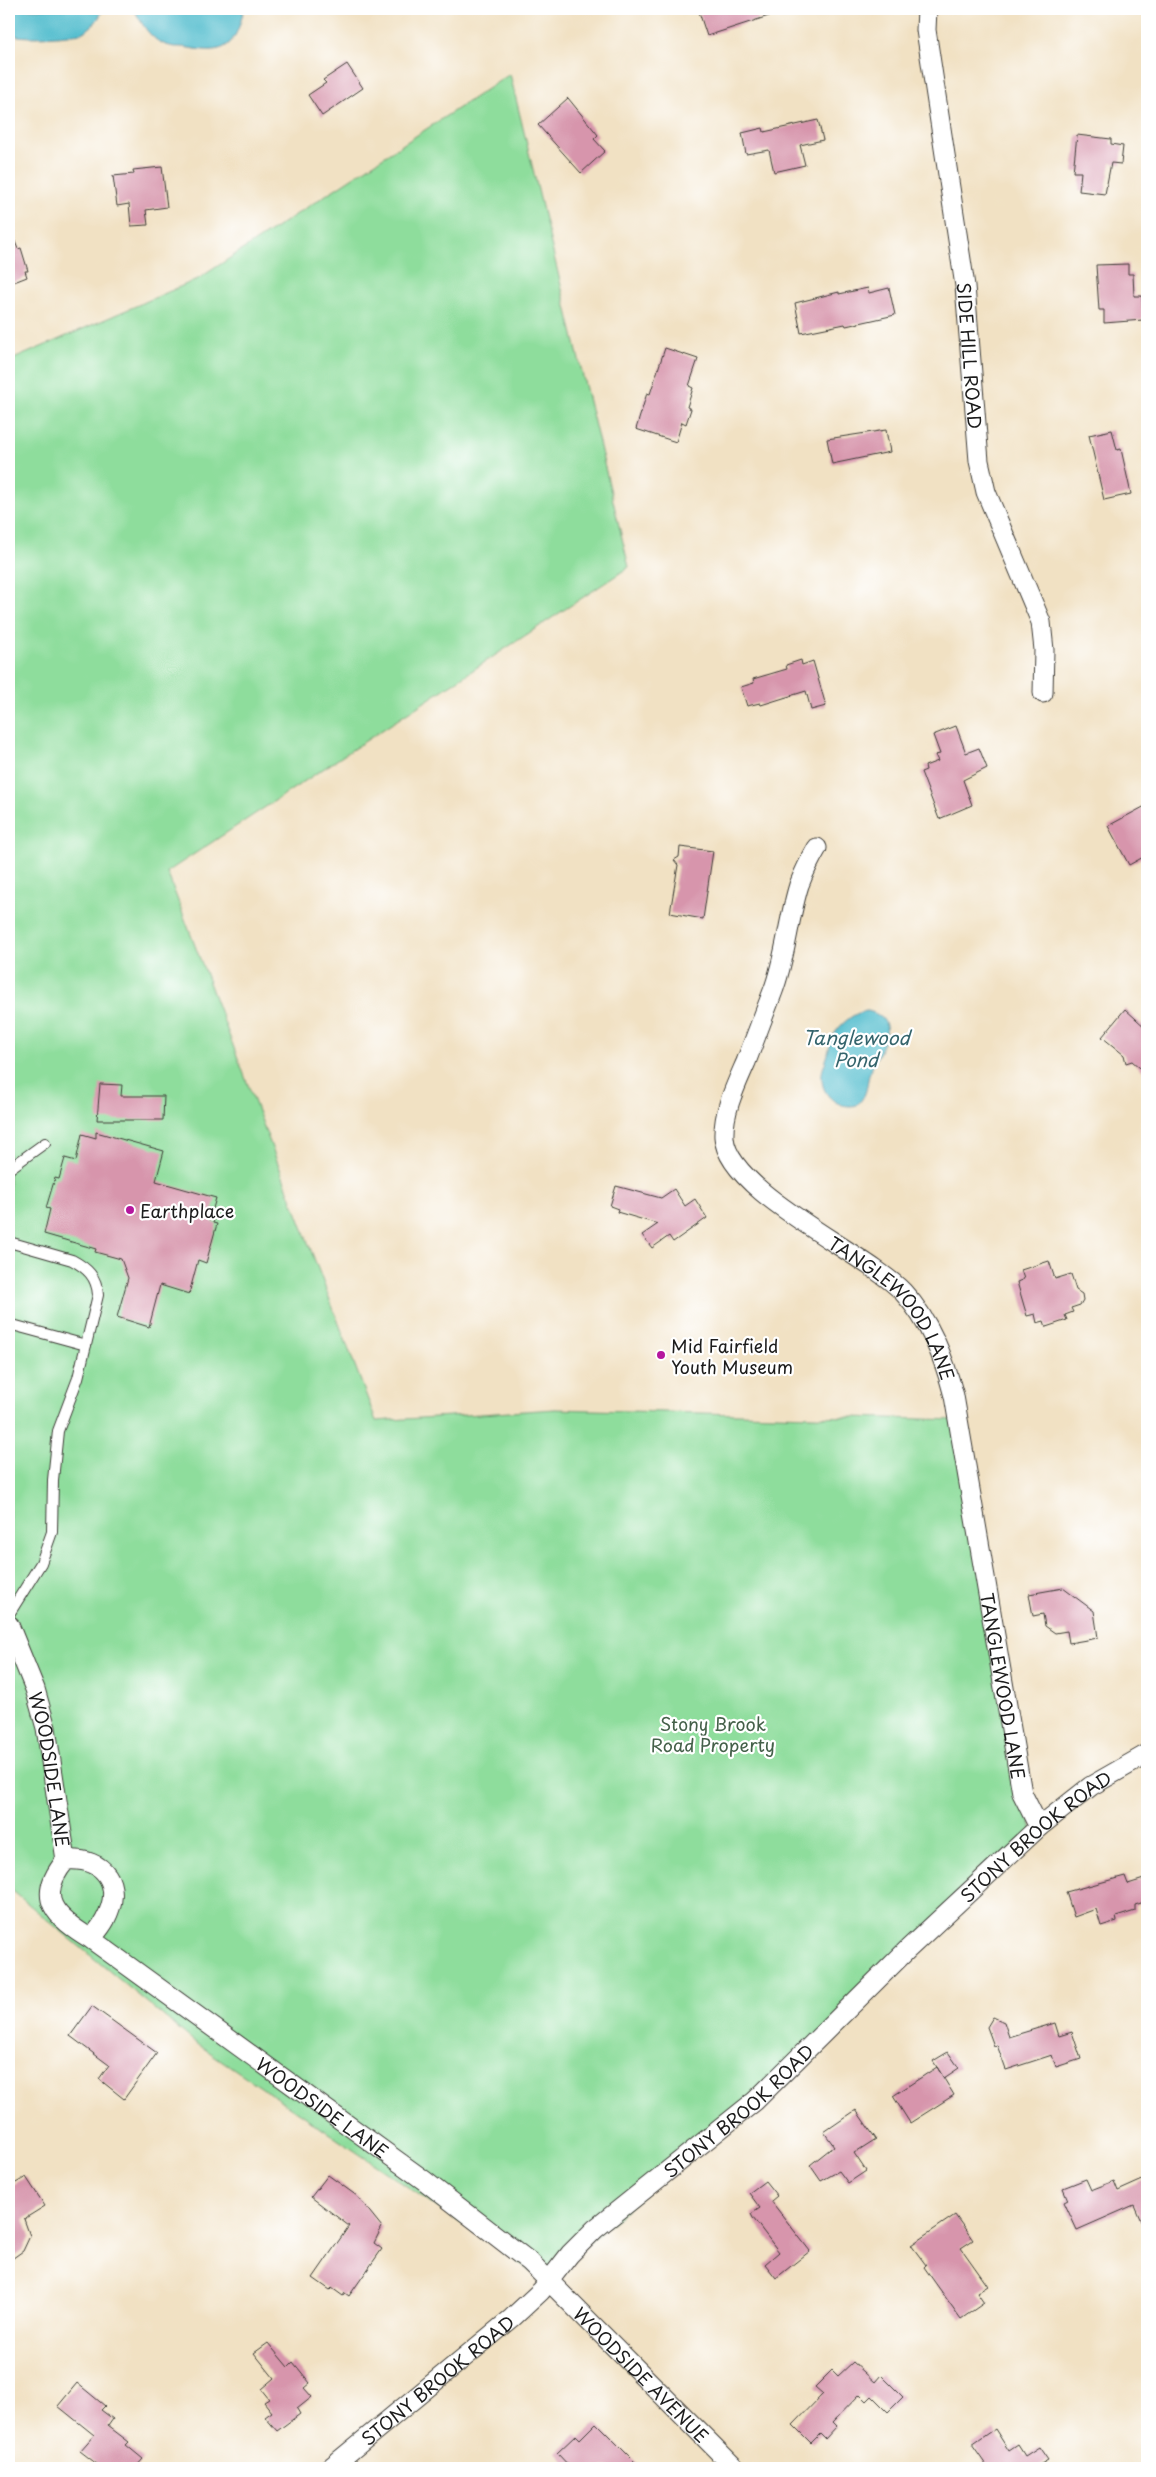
<svg xmlns="http://www.w3.org/2000/svg" width="1156" height="2477" font-family="'Playpen Sans',sans-serif">
<style>
.green{fill:#8edd9c;stroke:#557c5c}
.water{fill:#52bdce;stroke:#376c75}
.building{fill:#d795ac}
.lines{fill:none;stroke-linecap:round;stroke-linejoin:round}
.service-casing{stroke:#3c3a35;stroke-width:12}
.minor-casing{stroke:#3c3a35;stroke-width:21}
.service{stroke:#fff;stroke-width:10}
.minor{stroke:#fff;stroke-width:19}
.poi-dot{fill:#b5179e;stroke:#fff;stroke-width:2}
.labels{text-anchor:middle;dominant-baseline:central;stroke-width:4.5;stroke-linejoin:round;paint-order:stroke}
.street-label{font-size:18px;fill:#1c1c1c;stroke:#fff}
.poi-label{font-size:18px;fill:#1c1c1c;stroke:#fff;text-anchor:start}
.park-label{font-size:18px;fill:#446049;stroke:#fff}
.water-label{font-size:19px;font-style:italic;fill:#34646c;stroke:#fff}
</style>
<rect width="100%" height="100%" fill="#fff"/>
<filter id="ink" filterUnits="userSpaceOnUse"><feTurbulence type="fractalNoise" baseFrequency=".02" numOctaves="2"/><feDisplacementMap in="SourceGraphic" scale="10" xChannelSelector="R" yChannelSelector="G"/><feConvolveMatrix kernelMatrix="1 2 1 2 8 2 1 2 1" color-interpolation-filters="sRGB"/></filter>
<filter id="wash" filterUnits="userSpaceOnUse"><feTurbulence type="fractalNoise" baseFrequency=".0096" numOctaves="4" result="noise"/><feDisplacementMap in="SourceGraphic" scale="20" xChannelSelector="R" yChannelSelector="G"/><feGaussianBlur stdDeviation="1.12" result="paint"/><feColorMatrix in="noise" values="0 0 0 0 0 0 0 0 0 0 0 0 0 0 0 0 0 1.4 0 .05"/><feComposite in="paint" operator="in"/></filter>
<g filter="url(#wash)">
<rect width="100%" height="100%" fill="#f1e1c3"/>
<path class="green" d="M510,74L629,567L167,872L376,1421L555,1409L959,1420L1032,1830L819,2040L546,2281L196,2043L9,1888V361L198,279Z"/>
<g class="water">
<path d="M11,9H103C100,18 92,28 83,32C74,36 23,39 14,35Z"/>
<path d="M134,9H244C235,46 227,55 189,48C183,46 176,48 170,46C151,42 142,24 134,9Z"/>
<path d="M868,1011C903,1020 879,1051 871,1069C865,1084 870,1092 857,1105C840,1110 822,1096 822,1079C821,1071 824,1067 826,1060C829,1053 829,1045 832,1038C838,1026 854,1011 868,1011Z"/>
</g>
<g id="blocks">
<g class="building">
<path d="M698,9H781V12L707,36Z"/>
<path d="M347,64L363,88L322,116L308,95L326,83L323,80Z"/>
<path d="M568,98L598,135L594,139L605,151L581,173L538,125Z"/>
<path d="M818,120L823,140L800,145L805,165L774,172L769,150L746,154L742,133L763,128L764,132Z"/>
<path d="M1077,135L1111,139V144L1123,146L1121,164L1111,163L1105,194L1079,191L1081,172H1073Z"/>
<path d="M162,167L167,207L146,210L148,225L131,226L129,204L117,206L113,176L134,174L133,170Z"/>
<path d="M9,227L18,249L21,248L28,271H25L27,277L9,284Z"/>
<path d="M1128,264V274H1133L1134,296H1142L1143,320L1104,323V310H1099L1096,265Z"/>
<path d="M868,288L869,293L889,288L895,315L846,326L845,324L801,333L795,303L839,292V294Z"/>
<path d="M665,348L698,359L689,386L693,388L687,407L691,409L686,424L682,422L676,442L636,429L647,393L650,394Z"/>
<path d="M886,430L890,452L832,464L827,439Z"/>
<path d="M1112,430L1117,450L1121,449L1131,494L1104,500L1089,435Z"/>
<path d="M801,660L802,665L813,661L826,706L811,710L806,691L761,705L760,703L747,706L741,687L754,683L753,679L787,669L786,665Z"/>
<path d="M956,726L966,753L979,748L987,768L963,780L972,805L939,819L921,772L926,770L925,766L938,761L935,755L940,754L933,735Z"/>
<path d="M1147,805V855L1129,865L1108,826Z"/>
<path d="M680,847L713,851L703,919L670,913L678,865L674,860L679,857Z"/>
<path d="M1125,1009L1147,1029V1074L1132,1061L1126,1063L1124,1055L1102,1037Z"/>
<path d="M100,1084L122,1085L121,1096H164L163,1120H97Z"/>
<path d="M96,1132L164,1151L156,1181L216,1198L212,1212L216,1213L213,1223L217,1224L206,1263L198,1260L189,1294L160,1285L149,1327L117,1317L128,1278L121,1259L95,1252L96,1249L44,1234L50,1209L46,1208L55,1178L59,1179L65,1158L76,1161L82,1134L96,1138Z"/>
<path d="M616,1186L661,1198L674,1189L685,1206L695,1199L707,1218L673,1242L669,1236L652,1248L642,1235L658,1224L617,1212L618,1209L610,1206Z"/>
<path d="M1049,1261L1055,1279L1071,1274L1076,1290L1082,1294L1083,1300L1080,1305L1071,1308L1073,1312L1065,1315L1067,1320L1046,1327L1044,1321L1037,1323L1035,1314L1027,1316L1017,1282L1024,1279L1021,1270Z"/>
<path d="M1063,1588L1094,1611L1098,1638L1069,1643L1067,1631L1055,1633L1045,1626L1043,1614L1033,1616L1029,1594Z"/>
<path d="M1125,1876L1128,1884L1147,1878V1901L1135,1905V1911L1116,1917L1117,1921L1101,1926L1096,1909L1074,1917L1066,1892Z"/>
<path d="M92,2006L157,2053L124,2099L99,2079L109,2065L70,2036Z"/>
<path d="M993,2017L1004,2022L1009,2037L1055,2023L1059,2036L1072,2032L1081,2059L1056,2067L1052,2055L1006,2070L997,2045L994,2046L987,2027Z"/>
<path d="M948,2052L959,2068L944,2078L933,2061Z"/>
<path d="M937,2067L954,2095L910,2123L893,2096Z"/>
<path d="M856,2110L876,2139L854,2153L866,2171L848,2183L839,2171L821,2181L810,2165L834,2146L824,2132Z"/>
<path d="M328,2175L357,2196L382,2227L374,2243L382,2249L349,2296L345,2293L343,2296L332,2288L330,2290L313,2278L349,2226L311,2197Z"/>
<path d="M26,2177L45,2206L24,2219L30,2236L23,2251L9,2261V2187Z"/>
<path d="M1147,2178V2235L1134,2205L1077,2230L1064,2202L1068,2200L1063,2188L1086,2179L1091,2190L1114,2181L1118,2191Z"/>
<path d="M765,2181L777,2196L771,2201L810,2251L776,2278L765,2264L779,2252L753,2218L751,2214L760,2208L749,2193Z"/>
<path d="M955,2215L973,2240L961,2248L988,2286L977,2293L984,2303L961,2319L924,2267L926,2265L911,2245Z"/>
<path d="M268,2343L288,2367L293,2362L310,2383L304,2388L312,2397L297,2409L300,2414L277,2431L265,2417L272,2412L264,2402L269,2399L261,2389L274,2378L254,2353Z"/>
<path d="M853,2362L875,2382L881,2375L903,2397L888,2412L872,2396L867,2401L860,2394L833,2422L837,2426L825,2439L820,2434L811,2443L793,2425L823,2394L815,2387L832,2370L838,2376Z"/>
<path d="M77,2383L105,2406L101,2410L113,2419L108,2426L129,2442L126,2445L143,2459L135,2468H102L80,2451L94,2435L58,2406Z"/>
<path d="M596,2423L641,2468H571L557,2453L576,2435L580,2439Z"/>
<path d="M995,2429L1009,2451L1018,2445L1025,2456L1039,2447L1048,2460L1034,2468H981L986,2465L972,2445Z"/>
</g>
</g>
</g>
<g filter="url(#ink)">
<use href="#blocks" fill-opacity="0" stroke="#3c3a35" stroke-width="1"/>
<g class="lines">
<defs>
<g id="service">
<path d="M9,1169L45,1143"/>
<path d="M9,1242L72,1260C87,1268 97,1277 98,1295L78,1378L58,1431L53,1480L52,1532L41,1563L9,1614"/>
<path d="M9,1324L86,1345"/>
</g>
<g id="minor">
<path id="s1" d="M927,9L926,30L965,286L979,461L986,492L1041,622L1044,650L1043,693"/>
<path id="s2" d="M817,848C810,860 804,872 799,885C788,920 786,957 773,991C764,1015 755,1038 746,1062C736,1085 723,1111 724,1137C727,1192 866,1253 903,1292C930,1321 944,1358 954,1396L1022,1793L1039,1827"/>
<path id="s3" d="M9,1625L35,1689L46,1728L66,1860"/>
<path id="s4" d="M91,1939C96,1933 102,1926 105,1920C124,1885 105,1857 66,1860C34,1898 55,1917 91,1939L425,2181L530,2262L735,2468"/>
<path id="s5" d="M330,2468L512,2318L541,2291L570,2254L595,2229L755,2101L908,1949L1039,1827L1091,1786L1147,1754"/>
</g>
</defs>
<use href="#service" class="service-casing"/>
<use href="#minor" class="minor-casing"/>
<use href="#service" class="service"/>
<use href="#minor" class="minor"/>
</g>
</g>
<g class="poi-dot">
<circle cx="130" cy="1210" r="5"/>
<circle cx="661" cy="1355" r="5"/>
</g>
<g class="labels">
<g class="street-label">
<text stroke="none"><textPath href="#s1" startOffset="350">SIDE HILL ROAD</textPath></text>
<text stroke="none"><textPath href="#s2" startOffset="552">TANGLEWOOD LANE</textPath></text>
<text stroke="none"><textPath href="#s2" startOffset="958">TANGLEWOOD LANE</textPath></text>
<text stroke="none"><textPath href="#s3" startOffset="151">WOODSIDE LANE</textPath></text>
<text stroke="none"><textPath href="#s5" startOffset="949">STONY BROOK ROAD</textPath></text>
<text stroke="none"><textPath href="#s4" startOffset="504">WOODSIDE LANE</textPath></text>
<text stroke="none"><textPath href="#s5" startOffset="544">STONY BROOK ROAD</textPath></text>
<text stroke="none"><textPath href="#s4" startOffset="921">WOODSIDE AVENUE</textPath></text>
<text stroke="none"><textPath href="#s5" startOffset="139">STONY BROOK ROAD</textPath></text>
</g>
<g class="poi-label">
<text x="140" y="1210">Earthplace</text>
<text x="671" y="1345">Mid Fairfield<tspan x="671" dy="21">Youth Museum</tspan></text>
</g>
<g class="park-label">
<text x="713" y="1723">Stony Brook<tspan x="713" dy="21">Road Property</tspan></text>
</g>
<g class="water-label">
<text x="856" y="1037">Tanglewood<tspan x="856" dy="22">Pond</tspan></text>
</g>
</g>
<rect width="1156" height="2477" fill="none" stroke="#fff" stroke-width="30"/>
</svg>
